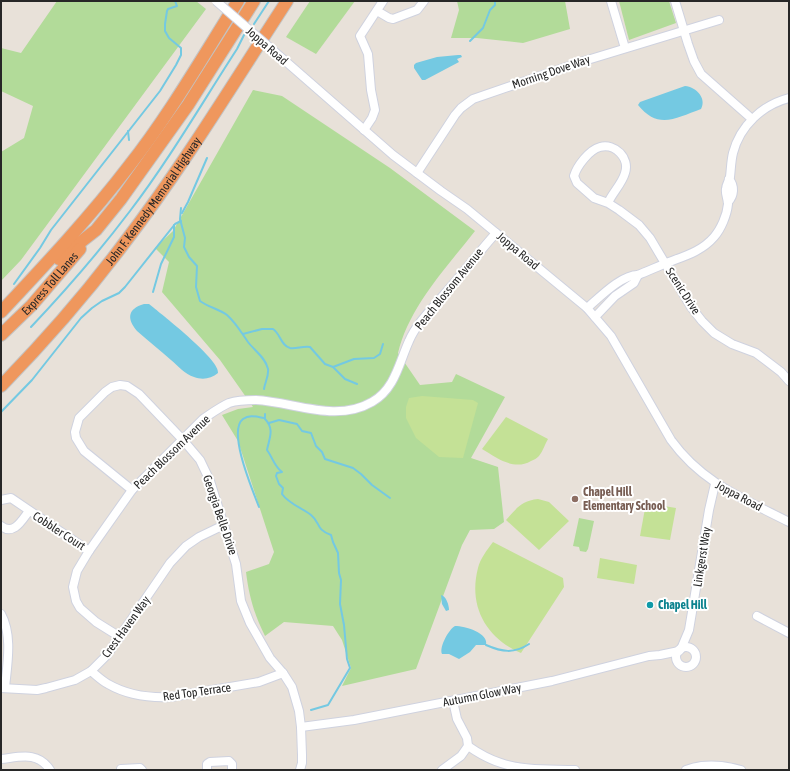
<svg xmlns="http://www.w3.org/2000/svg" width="790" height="771" font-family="'Asap Condensed',sans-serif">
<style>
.green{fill:#b2db99}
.pitch{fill:#c4e196}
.water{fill:#74c9e2}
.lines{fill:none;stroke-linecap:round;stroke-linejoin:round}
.stream{stroke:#74c9e2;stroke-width:2}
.minor-casing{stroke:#cfd2df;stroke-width:10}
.highway-casing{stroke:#c3c3c3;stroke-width:14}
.minor{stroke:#fff;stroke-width:8}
.highway{stroke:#ef975d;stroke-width:12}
.minor-bridge-casing{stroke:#cfd2df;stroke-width:10;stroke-linecap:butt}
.minor-bridge{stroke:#fff;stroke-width:8}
.education-dot{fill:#8d6e63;stroke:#fff;stroke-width:1.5}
.culture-dot{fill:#0f9aa8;stroke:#fff;stroke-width:1.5}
.labels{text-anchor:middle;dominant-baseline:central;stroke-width:4;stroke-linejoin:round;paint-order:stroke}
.street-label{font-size:12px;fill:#272727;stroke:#fff}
.education-label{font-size:12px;font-weight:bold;fill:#785e54;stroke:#fff;text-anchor:start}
.culture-label{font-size:12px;font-weight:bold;fill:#0d838f;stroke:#fff;text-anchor:start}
</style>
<rect width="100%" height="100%" fill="#e8e1d9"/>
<g class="green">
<path d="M57,1H196L206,9L21,260L1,281V152L24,138L33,106L1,91V48L21,53Z"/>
<path d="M310,1H355L316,54L286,37Z"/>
<path d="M457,1H565L570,29L523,43L477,38H451L459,10Z"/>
<path d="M619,1H669L676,23L629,40Z"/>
<path d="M253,90L282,96L390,168L475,231C446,268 409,307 398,353L420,385L452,382L456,374L505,397L471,458L498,467L504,522L494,529L470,530L462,545L416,669L342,686L351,668L342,640L333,626L284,622L265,636C254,614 249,596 246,572L269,564L274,552L238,441L222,415L238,409L253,407L220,360L162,292L169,262L155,248L173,231Z"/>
<path d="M579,518L594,521L588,549L586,552L580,551L579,547L573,546Z"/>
</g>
<g class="pitch">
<path d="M422,396L473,400L478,403L463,458L439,457L416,438L406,418V407L409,398Z"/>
<path d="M506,417L548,439C545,444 543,451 539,456C537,458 534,460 531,461C514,471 497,458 482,449Z"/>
<path d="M538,499L549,502L569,521L539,550L506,520C517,508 521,501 538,499Z"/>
<path d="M646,503L676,508L670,540L640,536Z"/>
<path d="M493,542L563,578L564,587L521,653C486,638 468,606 478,568C480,559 487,550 493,542Z"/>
<path d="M600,558L637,565L634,584L597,578Z"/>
</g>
<g class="water">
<path d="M458,55H461L462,57L457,59L459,62L425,80H422L414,68V65L416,63L437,57Z"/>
<path d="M685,86C696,87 707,98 701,109C676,118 658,130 638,105L640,102Z"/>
<path d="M144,304H149L154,308C165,317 221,361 218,373C211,379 202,380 194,377C185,374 178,366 171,360C160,350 148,341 137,331C127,319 127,309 144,304Z"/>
<path d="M441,595C446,596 449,605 449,610L446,611L442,604Z"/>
<path d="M455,626C465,626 489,633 486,645H476L470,652L459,659L449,654H442C439,647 449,629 455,626Z"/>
</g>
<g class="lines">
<g class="stream">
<path d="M254,24L269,1"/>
<path d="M470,41L483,28L490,10L495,5V1"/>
<path d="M128,131L129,140"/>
<path d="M181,208L180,219L185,238L184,247L189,257L197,266L196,287L200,301C208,307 219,309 227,315C236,323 241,332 248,342C254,350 266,358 268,369C269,376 265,382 264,389"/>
<path d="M182,213L188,202L207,158"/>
<path d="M14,284L40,248L51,230L160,91L176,65L181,55V48L169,38L165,31V24L167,11L168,9L177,6L175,1"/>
<path d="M153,292L161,264L174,237V225"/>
<path d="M31,327C66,290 99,252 130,211C169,160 202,103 237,49L244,35"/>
<path d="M243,334L262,329H273C280,333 281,346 290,348C296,349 303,346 310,347L325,364L333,367L345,379L357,384"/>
<path d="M333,367L354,359L374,358L380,354L383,344"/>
<path d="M1,412L32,380L81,318L92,308L102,301L119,293L125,287L175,224L181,221"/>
<path d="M265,414V419C275,429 269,439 267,450C273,458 274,466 282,472L277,473L276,476L279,484L283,488L282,494C289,504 302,508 311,515C321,523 315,529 331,535L333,542L338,553L339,573L341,580L340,604L344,625L347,659L350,668L328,705L311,710"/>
<path d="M269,423L279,420L297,424L302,431L311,433L316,446L322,452L325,459L353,468L361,474L372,485L390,498"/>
<path d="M259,507C253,491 227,431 243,419C250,414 257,417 264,418"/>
<path d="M486,645C502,652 514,654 529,644"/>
</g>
<defs>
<g id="minor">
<path d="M611,1L625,48"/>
<path d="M675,1L688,44L694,61L701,74L752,119"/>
<path d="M377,11L389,18L393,19L417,10L424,1"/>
<path d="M283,59L393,155L441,191L467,209L587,308L611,336L671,440C702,483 744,499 789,522"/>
<path d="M364,130L372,118L375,110L371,90L368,54L360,36L383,1"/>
<path d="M417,173L455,115L461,108L473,99L584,61L719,20"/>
<path d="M728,202C734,196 735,186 729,179"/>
<path d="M608,203C612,193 622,184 625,173C630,158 615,143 600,147C589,150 577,166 574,176L577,183L594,198L608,203L619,210L639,225L650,238L691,307L702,321L714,333L732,344L756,353L781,372L789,381"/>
<path d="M587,308C600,297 621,275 638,275C648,271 659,266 669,262C685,256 702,251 714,237C721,229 727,215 728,204C728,199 725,194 726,189C726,185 729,181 730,177C731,169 731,161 733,153C740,126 762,105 789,98"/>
<path d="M595,317L615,296L634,283L638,275"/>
<path d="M132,490L84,451L76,438L75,432L79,418L105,392L112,387L120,385L127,386L139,394L183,440L200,460L210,481L236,564L241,601L250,623L270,658L283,673L292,687L299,711L301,727L302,755V763L300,770"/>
<path d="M1,500L11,498L89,551"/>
<path d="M1,526C14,536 22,520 29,511"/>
<path d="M1,614C13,636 7,665 5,688"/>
<path d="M757,616L789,633"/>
<path d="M120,637L96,622L80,608L76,601L73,587L77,571L89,551L132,490L203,419C212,413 220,407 229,403C238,400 247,400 256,400C294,402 336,423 372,402C395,389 399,363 409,341C417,322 434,307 447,291C464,272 479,252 496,233"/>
<circle cx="686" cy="657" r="10"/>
<path d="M681,649L689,630L709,510L715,484"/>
<path d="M91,671C96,675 102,681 108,684C127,695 150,698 171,697L259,682L283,673"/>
<path d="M1,688L37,690L46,688L75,680L91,671L107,655L170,563L186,546L199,537L224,525"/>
<path d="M301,727L354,720L552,681L649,656L660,655L679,651"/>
<path d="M468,746C478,753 488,759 501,763C524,771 551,769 575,770"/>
<path d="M1,759C20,757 38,751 50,770"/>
<path d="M121,770V769L140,768L142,770"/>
<path d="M207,770V764L210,762L229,761L232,764V770"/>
<path d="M442,770L461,756L468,746L467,738L457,719L453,701"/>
<path d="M686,770C704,763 723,765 741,770"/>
</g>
<g id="highway">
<path d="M59,259L96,230L121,199L188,105L254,1"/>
<path d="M1,312C45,265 90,217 129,166C170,114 203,56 238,1"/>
<path id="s1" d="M1,335L32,305L80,249"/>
<path id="s2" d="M1,386C45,341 87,293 125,242C184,165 234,82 287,1"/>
</g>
</defs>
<use href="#minor" class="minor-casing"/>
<use href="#highway" class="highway-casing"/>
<use href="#minor" class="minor"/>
<use href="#highway" class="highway"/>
<defs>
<path id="minor-bridge" d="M216,1L283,59"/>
</defs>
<use href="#minor-bridge" class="minor-bridge-casing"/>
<use href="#minor-bridge" class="minor-bridge"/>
</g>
<circle class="education-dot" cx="575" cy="499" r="4"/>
<circle class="culture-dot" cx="650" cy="605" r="4"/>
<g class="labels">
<g class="street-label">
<text transform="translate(267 46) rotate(41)">Joppa Road</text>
<text transform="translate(551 72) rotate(-19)">Morning Dove Way</text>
<text stroke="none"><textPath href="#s2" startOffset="240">John F. Kennedy Memorial Highway</textPath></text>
<text transform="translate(518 251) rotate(40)">Joppa Road</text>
<text stroke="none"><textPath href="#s1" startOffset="71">Express Toll Lanes</textPath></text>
<text transform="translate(449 289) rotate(-51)">Peach Blossom Avenue</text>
<text transform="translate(683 291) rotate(57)">Scenic Drive</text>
<text transform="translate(172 452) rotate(-44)">Peach Blossom Avenue</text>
<text transform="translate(739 496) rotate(28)">Joppa Road</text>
<text transform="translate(220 515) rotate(71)">Georgia Belle Drive</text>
<text transform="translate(59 531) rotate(33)">Cobbler Court</text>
<text transform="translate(702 557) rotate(-81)">Linkgerst Way</text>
<text transform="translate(126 627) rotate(-54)">Crest Haven Way</text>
<text transform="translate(197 692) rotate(-8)">Red Top Terrace</text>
<text transform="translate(482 695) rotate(-11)">Autumn Glow Way</text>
</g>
<g class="education-label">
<text x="583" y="492">Chapel Hill<tspan x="583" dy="14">Elementary School</tspan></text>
</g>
<g class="culture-label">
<text x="658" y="605">Chapel Hill</text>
</g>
</g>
<rect width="790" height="771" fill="none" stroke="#272727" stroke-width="4"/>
</svg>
